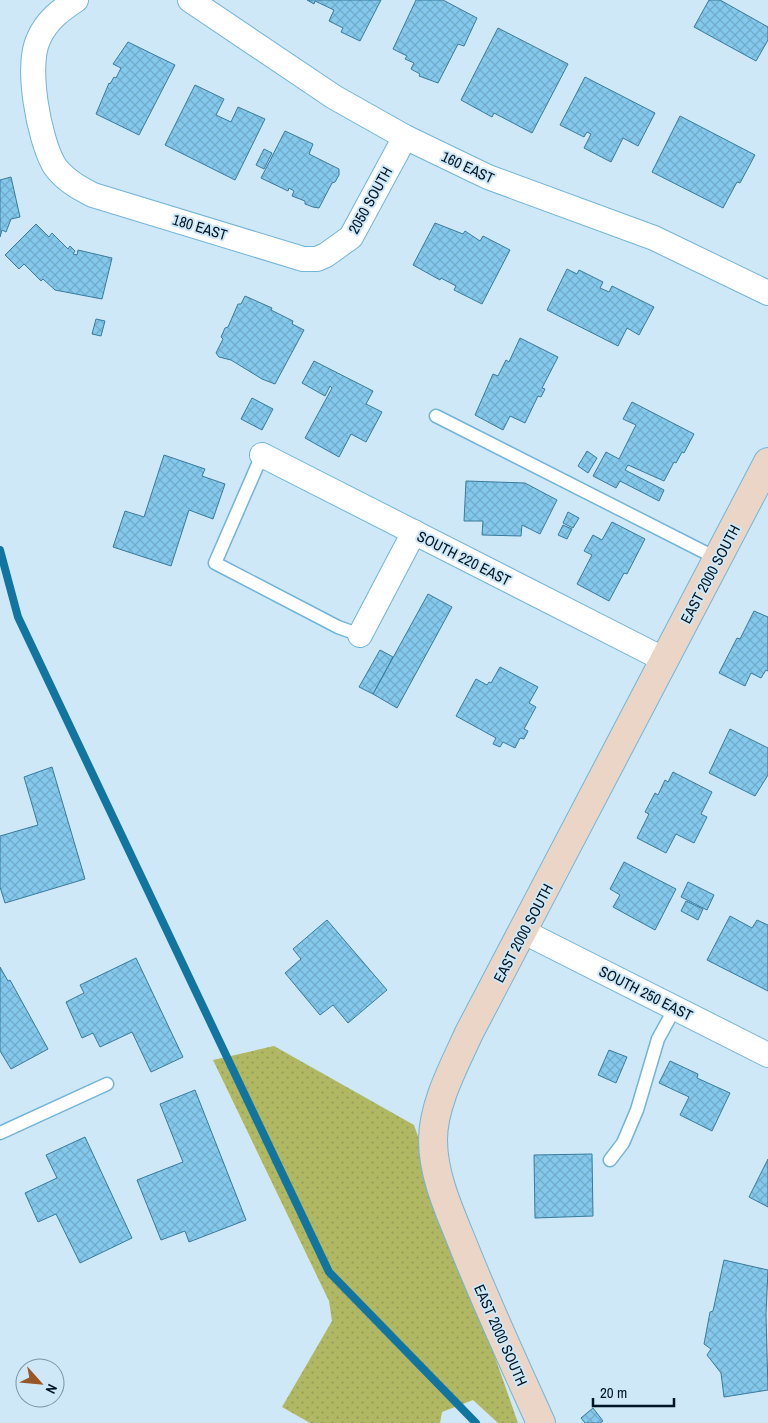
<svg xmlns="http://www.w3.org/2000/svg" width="768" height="1423" font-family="'Archivo Narrow',sans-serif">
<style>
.grass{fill:url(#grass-dots)}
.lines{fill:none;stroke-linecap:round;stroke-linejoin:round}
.stream{stroke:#12759f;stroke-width:8}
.building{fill:url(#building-cross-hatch);stroke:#387b9d}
.lane-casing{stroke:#72b5d9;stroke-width:15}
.street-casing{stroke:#72b5d9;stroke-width:26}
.secondary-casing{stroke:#72b5d9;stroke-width:30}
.lane{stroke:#fff;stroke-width:12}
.street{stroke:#fff;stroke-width:24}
.secondary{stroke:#ebd5c6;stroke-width:28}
.labels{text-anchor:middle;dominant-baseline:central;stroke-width:4;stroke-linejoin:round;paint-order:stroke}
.street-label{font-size:15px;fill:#001624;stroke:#cee8f7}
</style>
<defs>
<pattern id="grass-dots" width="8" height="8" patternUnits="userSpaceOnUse" patternTransform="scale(1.25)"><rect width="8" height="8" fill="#b0b863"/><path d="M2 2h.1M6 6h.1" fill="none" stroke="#969d56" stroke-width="1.8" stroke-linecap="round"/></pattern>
<pattern id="building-cross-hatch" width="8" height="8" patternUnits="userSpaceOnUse" patternTransform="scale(1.25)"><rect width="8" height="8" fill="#84c8ec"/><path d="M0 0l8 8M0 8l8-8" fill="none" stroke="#70abca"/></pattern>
</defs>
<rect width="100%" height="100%" fill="#cee8f7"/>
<path class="grass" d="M274,1046L414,1125L518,1423H498L473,1400L442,1412L440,1423H310L282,1407L332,1321L329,1301L213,1060Z"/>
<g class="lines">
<path class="stream" d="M0,550L18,617L329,1272L476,1423"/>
</g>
<g class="building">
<path d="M307,0H381L360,41L341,32L343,28L329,21L334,10L315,1L314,4Z"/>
<path d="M416,0H443L477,18L464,46L458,44L438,83L419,76L420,74L411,69L414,63L405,59L407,56L393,49Z"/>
<path d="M709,0H720L768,27V40L756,61L694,27Z"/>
<path d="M498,28L568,64L532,133L494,113L492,117L461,100Z"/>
<path d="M128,42L175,65L139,135L96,114L109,83L110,84L114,77L116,78L121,68L113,64Z"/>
<path d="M585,77L655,113L638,146L623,138L611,162L584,148L591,134L587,132L584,137L560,125Z"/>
<path d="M195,85L224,99L216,115L231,122L238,107L265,119L235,180L165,145Z"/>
<path d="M680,116L755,155L740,183L737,182L723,208L652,172Z"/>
<path d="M285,131L313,144L309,154L339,169V175L335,182L332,183L319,208L313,207L305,204V201L292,196L294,191L289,188L288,191L261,178Z"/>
<path d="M264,149L272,153L264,169L256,165Z"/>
<path d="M11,177L20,217L11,219L6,232L2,230L0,237V180Z"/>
<path d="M435,223L463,234L465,231L480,241L483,236L510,250L482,304L454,290L456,286L441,278L440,280L413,265Z"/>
<path d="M36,224L49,237L52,233L68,249L70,246L75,251L73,254L77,255L78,250L112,258L102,299L55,290L43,279L41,281L24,264L19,269L5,255Z"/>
<path d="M567,269L577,274L579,270L603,282L600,288L609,292L612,286L654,307L639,335L627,328L618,346L547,310Z"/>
<path d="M245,296L272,308L271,310L293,321L292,324L304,330L275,384L262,379L231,360L219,357L216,353L223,339L221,337L225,328L228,327L238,304H241Z"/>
<path d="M96,319L105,321L101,336L92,334Z"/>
<path d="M520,338L558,357L542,388L545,389L541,397L538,396L525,423L510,416L503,430L475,415L493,374L498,376L506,360L509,362Z"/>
<path d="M314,361L373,391L366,404L382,412L366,442L351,434L339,457L305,438L332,388L330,386L325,396L302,383Z"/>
<path d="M252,398L273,409L262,430L241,419Z"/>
<path d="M632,402L694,434L684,453L682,452L676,463L674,462L664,481L628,465L625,470L664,490L659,501L620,481L616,488L593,476L606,452L619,459L636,425L623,419Z"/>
<path d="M587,451L597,458L588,473L578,466Z"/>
<path d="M164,455L205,469L202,476L225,484L213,519L189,510L171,566L113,547L125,511L144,517Z"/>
<path d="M466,481L525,483L557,500L540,534L522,525L521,536L482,535L483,521H464Z"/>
<path d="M568,512L579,518L573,528L563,523Z"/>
<path d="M612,522L645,539L627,574L624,573L609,601L577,584L592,555L584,551L593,535L602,540Z"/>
<path d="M563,525L572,529L567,539L558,535Z"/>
<path d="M428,594L452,607L397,708L373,694Z"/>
<path d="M754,611L768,617V671L766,670L761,678L751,673L745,686L719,673L737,638L740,639Z"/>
<path d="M380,650L393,657L373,694L359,687Z"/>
<path d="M500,667L538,687L529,703L536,707L524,729L528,731L524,739L520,738L515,748L503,742L500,747L493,744L496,738L456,716L476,679L487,685L489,682L491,683Z"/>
<path d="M730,729L768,748V775L755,796L709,773Z"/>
<path d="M52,767L85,879L5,903L0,887V836L38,825L24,777Z"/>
<path d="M673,772L712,792L701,814L707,817L694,843L676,834L666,853L637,838L649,814L645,812L655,793L658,795L665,780L668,782Z"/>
<path d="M624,862L676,889L655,930L613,907L620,895L610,889Z"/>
<path d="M688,882L714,895L707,910L681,897Z"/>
<path d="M686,901L703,909L698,920L681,911Z"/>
<path d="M730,916L752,928L757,920L768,925V991L707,960Z"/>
<path d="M327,920L387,990L348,1023L333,1005L320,1015L285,973L301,959L293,949Z"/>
<path d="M136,958L183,1057L151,1072L132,1032L100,1047L93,1033L82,1038L66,1002L84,993L80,985Z"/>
<path d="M0,967L8,981L10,980L48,1049L11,1069L0,1051Z"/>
<path d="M609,1050L627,1057L616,1083L598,1075Z"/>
<path d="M670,1061L698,1074L697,1078L730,1093L712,1131L680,1115L689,1097L659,1083Z"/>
<path d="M195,1090L246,1220L189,1242L185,1231L161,1240L137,1180L183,1162L160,1104Z"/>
<path d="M85,1137L132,1238L80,1263L56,1214L38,1222L25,1193L57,1178L46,1155Z"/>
<path d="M592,1154L593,1216L535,1218L534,1155Z"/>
<path d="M768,1159V1207L749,1197Z"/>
<path d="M724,1260L768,1270L766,1314L768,1390L724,1397L721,1373L707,1355L711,1349L704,1344L710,1312L713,1311Z"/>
<path d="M593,1408L603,1421L600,1423H585L581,1418Z"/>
</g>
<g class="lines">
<defs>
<g id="lane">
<path d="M436,416L718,559"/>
<path d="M262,455L215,563L338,627L360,635"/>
<path d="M0,1133L107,1084"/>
<path d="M610,1160L623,1143L637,1110L658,1039L675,1008"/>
</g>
<g id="street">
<path d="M76,0C61,10 47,20 39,38C25,65 39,139 54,165C63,179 79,188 93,195L303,259H317L326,255L351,237L405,137"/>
<path d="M190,0L334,97L405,137L488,177L654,238L768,293"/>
<path d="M262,455L665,660"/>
<path d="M360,635L414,532"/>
<path d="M524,932L768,1055"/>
</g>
<path id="secondary" d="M541,1423C514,1363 486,1303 462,1242C449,1210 433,1175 433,1140C433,1104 455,1064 469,1033L768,462"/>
</defs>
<use href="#lane" class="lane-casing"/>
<use href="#street" class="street-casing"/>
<use href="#secondary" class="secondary-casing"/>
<use href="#lane" class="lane"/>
<use href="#street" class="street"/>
<use href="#secondary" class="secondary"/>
</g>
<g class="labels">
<g class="street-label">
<text transform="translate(468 167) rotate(25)">160 EAST</text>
<text transform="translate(370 200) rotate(-61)">2050 SOUTH</text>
<text transform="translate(200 227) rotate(17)">180 EAST</text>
<text transform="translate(464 558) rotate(27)">SOUTH 220 EAST</text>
<text transform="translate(710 574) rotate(-62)">EAST 2000 SOUTH</text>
<text transform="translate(523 933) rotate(-62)">EAST 2000 SOUTH</text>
<text transform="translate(646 993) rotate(27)">SOUTH 250 EAST</text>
<text transform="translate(501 1335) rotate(66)">EAST 2000 SOUTH</text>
</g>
</g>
<g transform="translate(40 1383) rotate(117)"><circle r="24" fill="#cee8f7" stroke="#7c94a3"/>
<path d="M0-4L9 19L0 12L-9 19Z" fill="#995626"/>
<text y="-8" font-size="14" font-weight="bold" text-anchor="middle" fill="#001624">N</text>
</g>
<path d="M593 1398v8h81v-8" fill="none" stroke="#001624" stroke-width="2.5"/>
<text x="600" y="1398" font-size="15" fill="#001624" stroke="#cee8f7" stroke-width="4" paint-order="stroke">20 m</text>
</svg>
